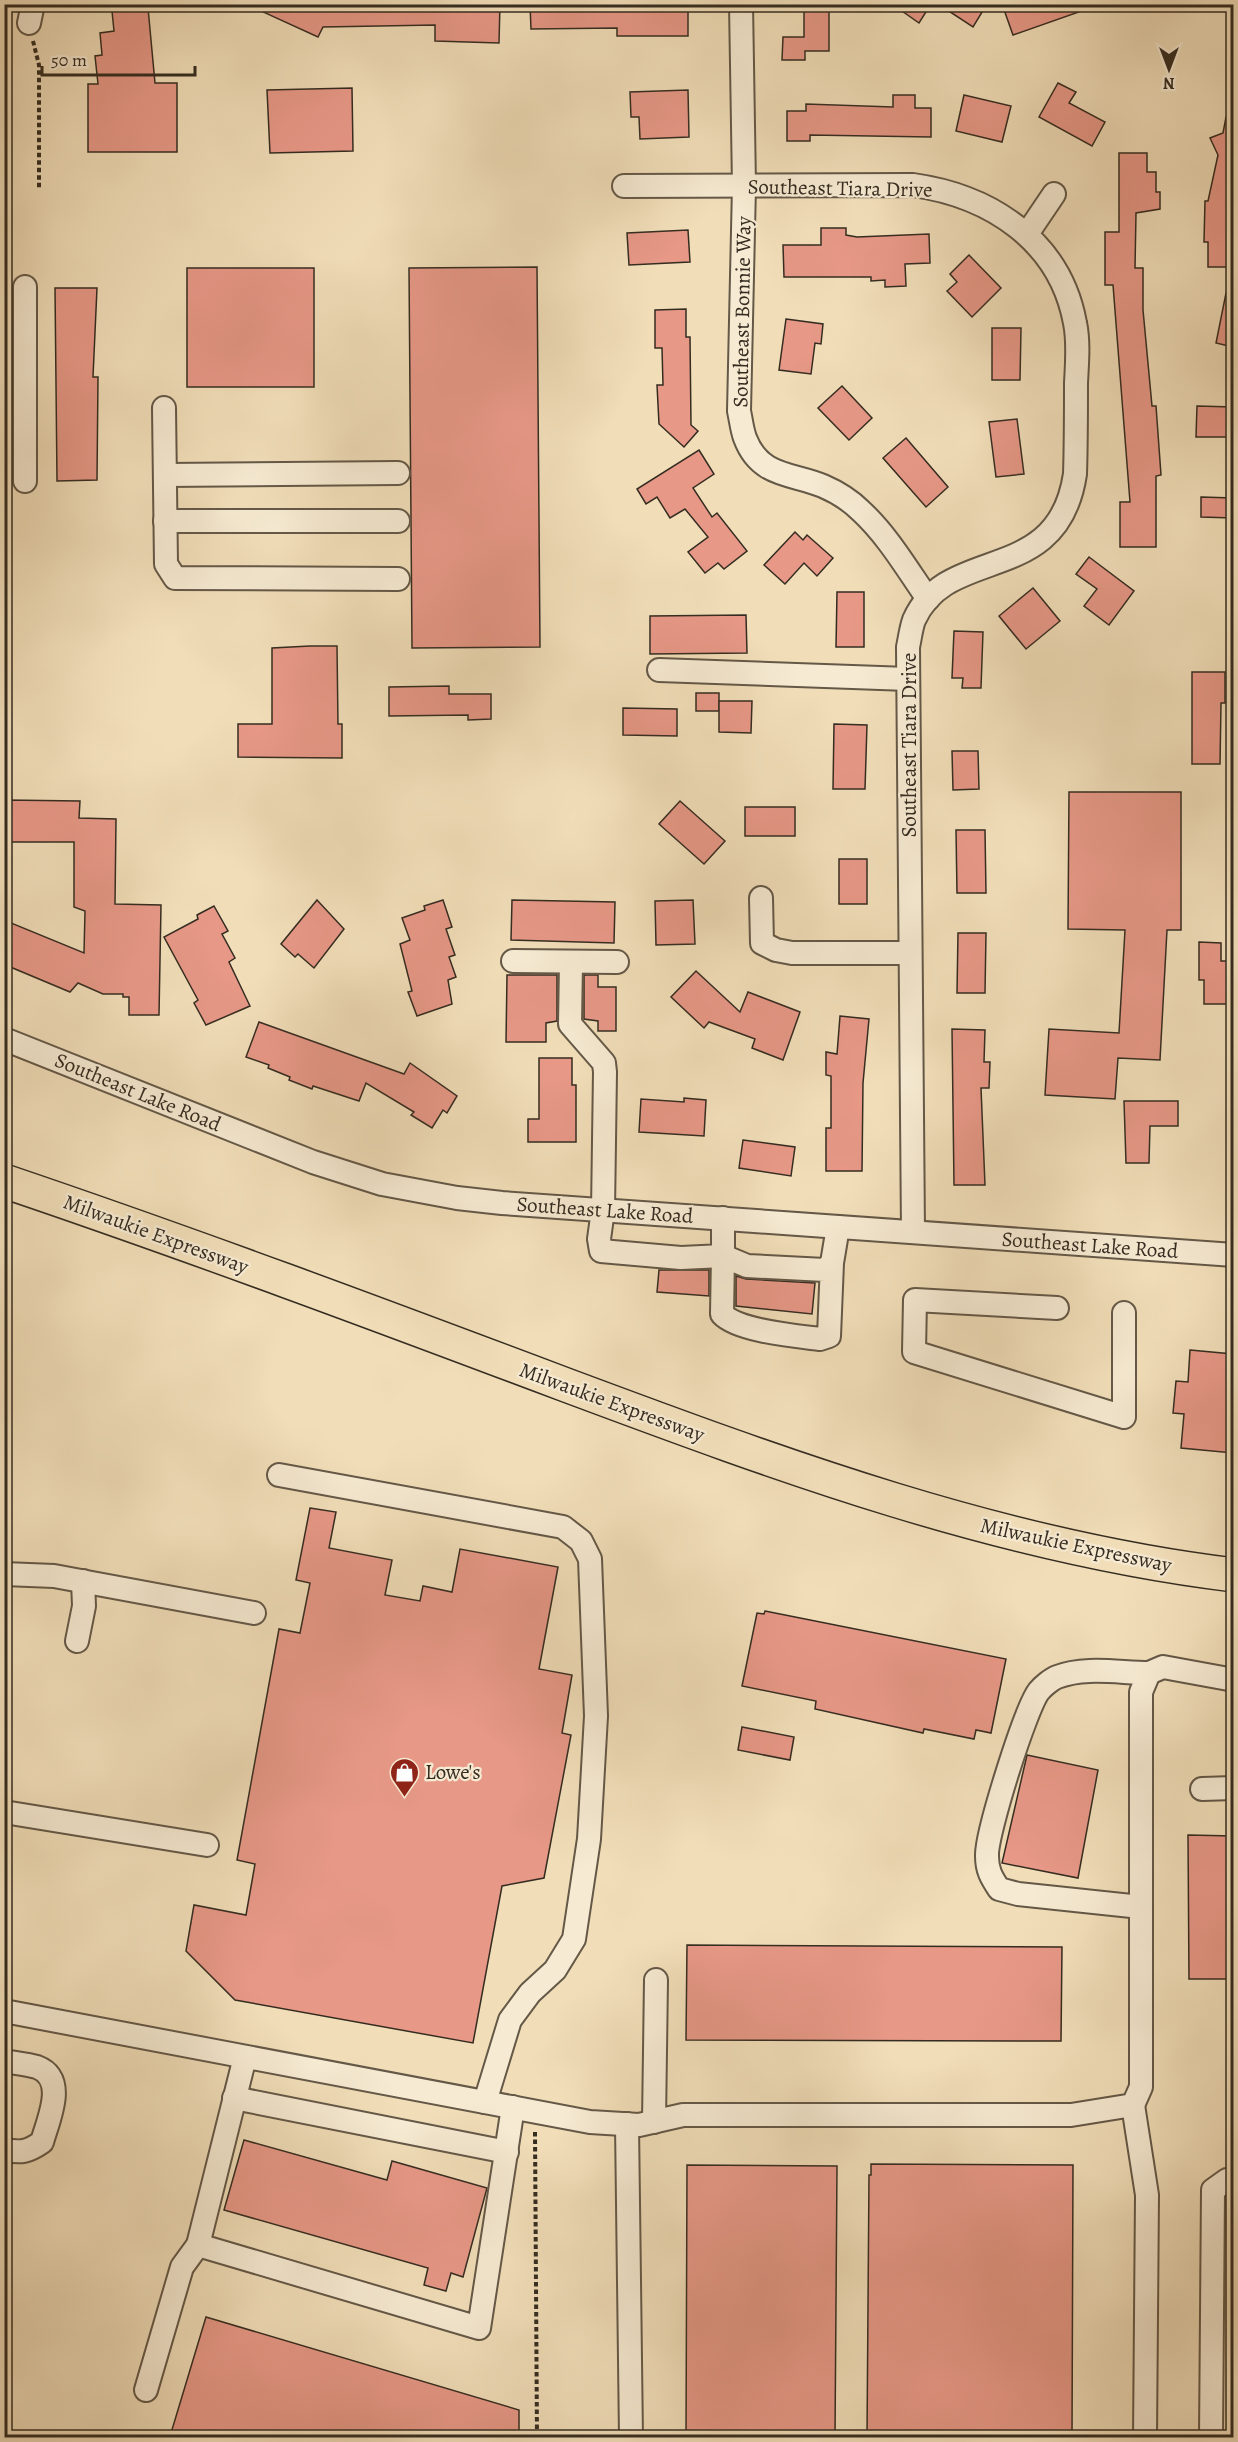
<svg xmlns="http://www.w3.org/2000/svg" width="1238" height="2442" font-family="Alegreya,serif">
<style>
.building{fill:#e79887;stroke:#352c21;stroke-width:1.5}
.lines{fill:none;stroke-linecap:round;stroke-linejoin:round}
.minor-casing{stroke:#645847;stroke-width:26}
.highway-casing{stroke:#352c21;stroke-width:36}
.path{stroke:#352c21;stroke-width:4;stroke-dasharray:4.5 3;stroke-linecap:butt}
.minor{stroke:#f6ead2;stroke-width:22}
.highway{stroke:#f1deb9;stroke-width:33}
.labels{text-anchor:middle;dominant-baseline:central;stroke-width:4.5;stroke-linejoin:round;paint-order:stroke}
.street-label{font-size:21px;fill:#352c21;stroke:#f6ead2}
.poi-label{font-size:21px;fill:#352c21;stroke:#f6ead2;text-anchor:start}
</style>
<rect width="100%" height="100%" fill="#f1deb9"/>
<filter id="stains"><feTurbulence type="fractalNoise" baseFrequency=".00333" numOctaves="4"/><feColorMatrix values="0 0 0 0 .2 0 0 0 0 .09 0 0 0 0 .02 0 0 0 .5 -.17"/></filter>
<radialGradient id="worn" r=".72"><stop offset=".6" stop-color="#630" stop-opacity="0"/><stop offset="1" stop-color="#630" stop-opacity=".3"/></radialGradient>
<g class="building">
<path d="M353,4H500L499,43L435,41V25L323,27L318,37L248,5Z"/>
<path d="M530,4L688,5V36H617V28L531,29Z"/>
<path d="M892,4H931L919,23Z"/>
<path d="M938,4H987L973,27Z"/>
<path d="M1002,4H1093V7L1013,35Z"/>
<path d="M804,5H829V51H805V60H782L783,37H804Z"/>
<path d="M148,8L155,83H177V152H88V84H98L95,56L102,55L100,33L114,31L112,11Z"/>
<path d="M1058,83L1076,92L1069,103L1105,122L1092,146L1039,117Z"/>
<path d="M352,88L353,151L270,153L267,90Z"/>
<path d="M688,90L689,137L640,139L639,117H631L630,92Z"/>
<path d="M893,95H915V108H931V137L810,135V141H787V111H806V104L893,107Z"/>
<path d="M964,95L1011,106L1002,142L956,131Z"/>
<path d="M1226,117L1233,118V267H1208V242H1204L1205,201H1208L1218,155L1210,138L1223,133Z"/>
<path d="M1119,153H1147V172H1156V192H1160V209L1136,213L1135,268H1143V310L1152,406H1156L1161,475L1156,476V547H1120V502H1130L1113,285H1105V232H1119Z"/>
<path d="M821,228H846V235L857,237L929,234L930,263L905,264L906,286L885,287V280L871,281V277H784L783,245H821Z"/>
<path d="M688,230L690,262L629,265L627,233Z"/>
<path d="M969,255L1001,288L972,317L947,291L957,282L950,274Z"/>
<path d="M537,267L540,647L412,648L409,268Z"/>
<rect x="187" y="268" width="127" height="119"/>
<path d="M55,288H97L93,377H98L97,480L57,481Z"/>
<path d="M1226,293L1233,294V347L1216,343Z"/>
<path d="M686,309V337H690L691,425L698,431L684,447L659,424L657,385H663L662,348H655V310Z"/>
<path d="M786,319L823,324L821,344L815,343L811,374L779,370Z"/>
<path d="M992,328H1021L1020,380H992Z"/>
<path d="M842,386L872,418L849,440L818,408Z"/>
<path d="M1197,406L1233,407L1231,437H1196Z"/>
<path d="M1017,419L1024,474L996,477L989,422Z"/>
<path d="M906,438L948,487L926,507L883,458Z"/>
<path d="M699,450L714,474L693,488L712,517L717,513L747,551L724,569L718,563L705,573L688,552L708,537L685,509L670,518L657,497L646,504L637,489Z"/>
<path d="M1201,497L1233,498V518L1201,517Z"/>
<path d="M795,532L803,540L807,535L833,558L817,576L804,563L785,584L764,565Z"/>
<path d="M1089,557L1134,591L1109,625L1084,606L1097,589L1076,574Z"/>
<path d="M1033,588L1060,621L1026,649L999,616Z"/>
<path d="M837,592H864V647H836Z"/>
<path d="M746,615L747,653L650,654V616Z"/>
<path d="M954,631L983,632L981,688H962L963,678H952Z"/>
<path d="M310,646H337L338,724H342V758L238,757V724H272V648Z"/>
<path d="M1192,672H1225V703H1221L1220,764H1192Z"/>
<path d="M449,686V694H491V719L468,720V715L389,716V687Z"/>
<rect x="696" y="693" width="23" height="18"/>
<path d="M719,701H752L751,733L719,732Z"/>
<path d="M623,708L677,709V736L623,735Z"/>
<path d="M834,724L867,725L865,789H833Z"/>
<path d="M952,751H978L979,789L953,790Z"/>
<path d="M1069,792H1181V930H1167L1160,1060L1118,1058L1115,1099L1045,1095L1049,1029L1119,1033L1125,930L1068,929Z"/>
<path d="M4,800L80,801L79,818L116,819L115,904L161,905L159,1015H129V997H123V994H103L78,983L70,992L8,966L10,962L4,960V920L84,953L85,911L74,907V842H4Z"/>
<path d="M680,801L725,841L704,864L659,824Z"/>
<rect x="745" y="807" width="50" height="29"/>
<path d="M956,830H985L986,893H957Z"/>
<rect x="839" y="859" width="28" height="45"/>
<path d="M317,900L344,929L314,968L298,954L295,957L281,944Z"/>
<path d="M443,900L452,927L446,929L455,955L449,957L456,977L448,980L452,1004L417,1016L408,992L412,991L400,944L410,940L402,918L425,910L424,906Z"/>
<path d="M512,900L615,902L614,943L511,940Z"/>
<path d="M693,900L695,944L656,945L655,901Z"/>
<path d="M214,906L228,931L222,934L235,958L229,962L250,1006L206,1025L194,1003L198,1000L164,937L198,919L197,915Z"/>
<path d="M958,933H986L985,993H957Z"/>
<path d="M1199,942L1221,943V961H1232L1233,1004H1204V980H1199Z"/>
<path d="M696,971L740,1012L748,992L800,1012L783,1060L752,1048L755,1039L709,1022L704,1028L671,997Z"/>
<path d="M507,975H557V1021L546,1023V1042H506Z"/>
<path d="M584,975H598V987H616V1031H598V1021L584,1019Z"/>
<path d="M840,1016L869,1019L863,1083L862,1171H826V1128H831V1076L826,1075V1052L837,1054Z"/>
<path d="M259,1022L404,1074L410,1063L457,1096L447,1113L443,1110L432,1128L411,1115L414,1112L366,1083L359,1101L313,1086L312,1089L289,1080L290,1077L268,1068L269,1065L246,1057Z"/>
<path d="M952,1029L985,1030L984,1062H990L989,1088H981L985,1185H954Z"/>
<path d="M539,1058H572V1085H576V1142H528V1119H539Z"/>
<path d="M684,1098L706,1100L704,1136L639,1132L641,1099L684,1102Z"/>
<path d="M1124,1101H1178V1126H1150L1149,1163H1126Z"/>
<path d="M743,1140L795,1147L791,1176L739,1168Z"/>
<path d="M659,1270H709V1296L657,1292Z"/>
<path d="M736,1276L746,1279L815,1283L812,1314L736,1306Z"/>
<path d="M1190,1350L1233,1354V1453L1181,1448L1184,1414L1173,1413L1176,1381L1188,1382Z"/>
<path d="M310,1508L336,1512L329,1548L392,1560L385,1595L420,1601L423,1586L452,1592L460,1549L558,1567L539,1669L572,1675L562,1733L571,1735L544,1878L502,1886L473,2043L235,2000L186,1951L194,1905L246,1915L255,1864L237,1860L279,1629L300,1633L310,1583L296,1580Z"/>
<path d="M765,1611L1006,1659L991,1733L976,1730L974,1739L924,1729L923,1733L815,1709L816,1701L742,1686L757,1613L764,1614Z"/>
<path d="M742,1727L794,1737L790,1760L738,1750Z"/>
<path d="M1027,1755L1098,1770L1078,1878L1002,1863Z"/>
<path d="M1188,1835L1233,1836V1979H1189Z"/>
<path d="M687,1945L1062,1947L1061,2041L686,2040Z"/>
<path d="M244,2140L387,2180L392,2161L487,2188L463,2277L451,2273L446,2291L424,2285L428,2268L224,2210Z"/>
<path d="M871,2164L1073,2165L1072,2438H867L869,2175H871Z"/>
<path d="M687,2165L837,2166L835,2438H686Z"/>
<path d="M206,2317L519,2410V2438H187L171,2433Z"/>
</g>
<g class="lines">
<defs>
<g id="minor">
<path d="M741,4L744,186L739,411C741,420 742,430 745,438C760,478 793,473 823,486C837,492 851,501 861,511C888,536 907,569 928,599"/>
<path d="M29,23L33,4"/>
<path d="M624,186L913,185C991,196 1060,241 1075,323C1079,342 1077,363 1076,383C1076,413 1076,444 1075,474C1058,588 948,543 914,620C911,628 910,638 908,647L913,1232"/>
<path d="M1027,234L1054,194"/>
<path d="M164,408L166,564L175,578L398,579"/>
<path d="M165,475L398,473"/>
<path d="M25,481V287"/>
<path d="M165,521H398"/>
<path d="M659,670L908,679"/>
<path d="M761,898L762,943L776,950L792,953H910"/>
<path d="M513,961L617,962"/>
<path d="M571,962L570,1024L604,1063L605,1072L603,1210L599,1239L601,1251L681,1258L723,1256V1218"/>
<path d="M4,1039L313,1162L382,1184L457,1198L502,1203L1234,1255"/>
<path d="M832,1263L829,1336L820,1339C796,1336 738,1331 722,1314L723,1256L747,1266L825,1270L832,1263L838,1227"/>
<path d="M1057,1308L915,1300L914,1352L1124,1417V1313"/>
<path d="M279,1475L563,1527L581,1541L590,1559L596,1716L589,1839L574,1939L555,1970L530,1993L510,2020L485,2102"/>
<path d="M4,1574L54,1576L254,1613"/>
<path d="M77,1641L84,1606L83,1581"/>
<path d="M1202,1789L1234,1788"/>
<path d="M4,1812L207,1845"/>
<path d="M1141,1907L1018,1894L999,1889C991,1877 987,1870 987,1856C986,1834 1026,1707 1039,1691C1043,1686 1052,1679 1057,1677C1085,1666 1120,1673 1149,1673"/>
<path d="M4,2011L590,2122L639,2125L683,2115H1071L1133,2105L1141,2087V1692L1149,1673L1163,1667L1234,1680"/>
<path d="M245,2057L198,2245L479,2328L513,2107"/>
<path d="M4,2061C15,2063 27,2064 37,2067C68,2079 48,2120 42,2142C29,2151 21,2154 4,2149"/>
<path d="M234,2098L507,2152"/>
<path d="M1133,2105L1147,2195L1145,2438"/>
<path d="M654,2122L656,1980"/>
<path d="M627,2124L631,2438"/>
<path d="M146,2390L182,2267L198,2245"/>
<path d="M1211,2438L1213,2190L1227,2180L1234,2181"/>
</g>
<path id="highway" d="M4,1181C193,1245 380,1315 566,1385C783,1466 1002,1547 1234,1575"/>
</defs>
<use href="#minor" class="minor-casing"/>
<use href="#highway" class="highway-casing"/>
<g class="path">
<path d="M33,41L39,65V190"/>
<path d="M535,2132L537,2438"/>
</g>
<use href="#minor" class="minor"/>
<use href="#highway" class="highway"/>
</g>
<defs>
<symbol id="shop-pin" viewBox="-11 -11 22 30"><path d="M0 17L-7.5 6A9.5 9.5 0 1 1 7.5 6Z" fill="#8f2418" stroke="#f6ead2"/><path d="M-5-2.5h2.3a2.7 3.5 0 0 1 5.4 0H5L5.5 6h-11ZM-1.5-2.5h3a1.5 2.3 0 0 0-3 0Z" fill="#fff"/></symbol>
</defs>
<g fill-rule="evenodd">
<use href="#shop-pin" x="388" y="1756" width="33" height="45"/>
</g>
<g class="labels">
<g class="street-label">
<text transform="translate(840 188) rotate(1)">Southeast Tiara Drive</text>
<text transform="translate(742 312) rotate(-89)">Southeast Bonnie Way</text>
<text transform="translate(909 745) rotate(-90)">Southeast Tiara Drive</text>
<text transform="translate(138 1092) rotate(22)">Southeast Lake Road</text>
<text transform="translate(605 1210) rotate(4)">Southeast Lake Road</text>
<text transform="translate(156 1234) rotate(20)">Milwaukie Expressway</text>
<text transform="translate(1090 1245) rotate(4)">Southeast Lake Road</text>
<text transform="translate(612 1402) rotate(20)">Milwaukie Expressway</text>
<text transform="translate(1076 1545) rotate(12)">Milwaukie Expressway</text>
</g>
<g class="poi-label">
<text x="425" y="1772">Lowe's</text>
</g>
</g>
<rect width="1238" height="2442" fill="none" stroke="#f1deb9" stroke-width="24"/>
<rect x="6" y="6" width="1226" height="2430" fill="none" stroke="#352c21" stroke-width="3"/>
<rect x="12" y="12" width="1214" height="2418" fill="none" stroke="#352c21" stroke-width="1.5"/>
<g transform="translate(1169 69) rotate(180)" stroke="#f6ead2" stroke-width="4.5" paint-order="stroke">
<path d="M0-4.5L10 22L0 15L-10 22Z" fill="#352c21"/>
<text y="-9" font-size="16" font-weight="bold" text-anchor="middle" fill="#352c21">N</text>
</g>
<path d="M42 66v9h153v-9" fill="none" stroke="#352c21" stroke-width="3"/>
<text x="51" y="66" font-size="18" fill="#352c21" stroke="#f6ead2" stroke-width="4.5" paint-order="stroke">50 m</text>
<rect width="100%" height="100%" filter="url(#stains)"/>
<rect width="100%" height="100%" fill="url(#worn)"/>
</svg>
